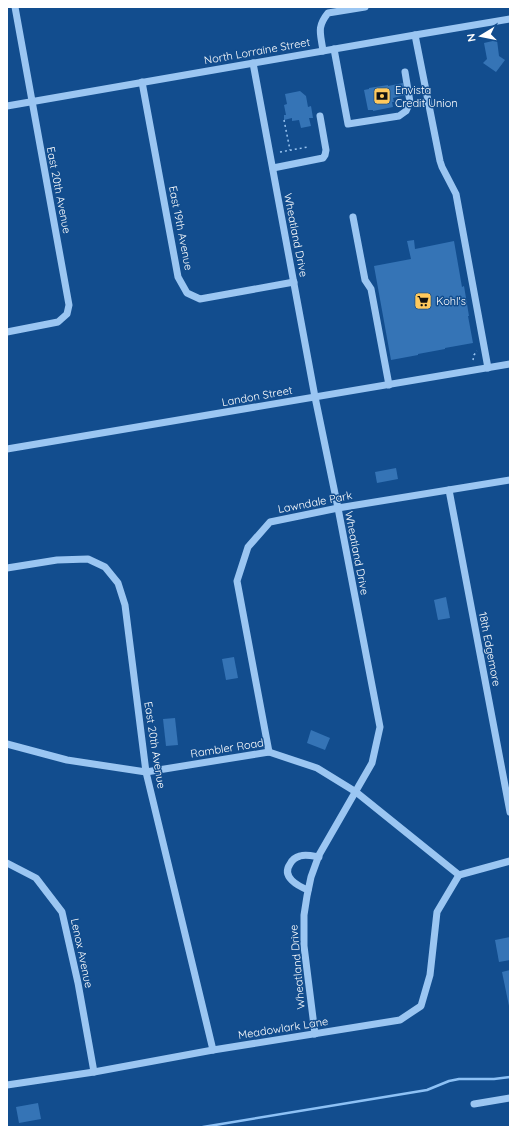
<svg xmlns="http://www.w3.org/2000/svg" width="517" height="1134" font-family="Quicksand,sans-serif">
<style>
.lines{fill:none;stroke-linecap:round;stroke-linejoin:round}
.stream{stroke:#8dc1f5;stroke-width:2.5}
.building{fill:#3574b6}
.path{stroke:#9bc6f2;stroke-width:1.5;stroke-dasharray:2 3;stroke-linecap:butt}
.minor{stroke:#9bc6f2;stroke-width:7}
.labels{text-anchor:middle;dominant-baseline:central;stroke-width:3;stroke-linejoin:round;paint-order:stroke}
.street-label{font-size:11px;fill:#fff;stroke:#124d8e}
.poi-label{font-size:11px;fill:#fff;stroke:#124d8e;text-anchor:start}
</style>
<rect width="100%" height="100%" fill="#124d8e"/>
<g class="lines">
<path class="stream" d="M203,1127L427,1090L449,1081L459,1079H494L510,1077"/>
</g>
<g class="building">
<path d="M497,40L499,56L505,60L496,72L483,63L487,59L484,43Z"/>
<path d="M403,83L405,95L393,98L394,102H392L393,107L373,111V110H368L364,90L369,89V88L388,85V86Z"/>
<path d="M300,91L306,96L308,107L311,106L313,118H309L311,126L301,128L299,120L292,121V118L284,120V115H286L284,105L287,104L285,94Z"/>
<path d="M414,240L415,249L454,241L462,287L464,286L469,316H468L473,343L445,348V349L418,354V355L391,360L374,266L411,259L407,241Z"/>
<path d="M396,468L398,479L377,483L375,472Z"/>
<path d="M446,597L450,618L438,620L434,600Z"/>
<path d="M234,657L238,678L226,680L222,659Z"/>
<path d="M175,718L178,745L166,746L163,719Z"/>
<path d="M311,730L330,738L325,750L307,743Z"/>
<path d="M510,937V960L499,962L495,940Z"/>
<path d="M510,970V1006H509L502,972Z"/>
<path d="M38,1103L41,1119L19,1123L16,1107Z"/>
</g>
<g class="lines">
<g class="path">
<path d="M284,120L290,150"/>
<path d="M280,152L308,147"/>
<path d="M473,360L474,355L477,351"/>
</g>
<g class="minor">
<path d="M415,35L440,161L442,167L456,194L488,368"/>
<path d="M334,49L348,124L399,116L406,111L410,102L405,72"/>
<path d="M323,51C321,34 316,28 328,13L365,7"/>
<path d="M253,63L315,397L338,508L380,727L372,763L319,855L311,877L307,896L304,915V946L315,1034"/>
<path d="M142,82L178,277L187,293L200,299L294,282"/>
<path d="M7,106L415,35L510,19"/>
<path d="M273,168L323,158L325,155L326,150L320,116"/>
<path d="M353,217L365,280L371,289L389,385"/>
<path d="M7,332L58,322L67,314L69,305L15,7"/>
<path d="M7,449L510,364"/>
<path d="M449,490L510,812"/>
<path d="M7,568L57,560L88,559L105,567L118,583L125,605L146,772L213,1050"/>
<path d="M7,744L67,760L146,772L269,752L317,768L356,792L459,875"/>
<path d="M269,752L237,581L248,547L270,522L338,508L510,480"/>
<path d="M7,863L36,878L62,912L78,983L94,1072"/>
<path d="M459,875L510,861"/>
<path d="M308,890C298,886 281,877 290,864C292,860 296,857 300,856C306,854 313,856 319,857"/>
<path d="M7,1085L94,1072L213,1050L400,1020L421,1006L430,975L437,912L459,875"/>
<path d="M474,1104L510,1098"/>
</g>
</g>
<defs>
<symbol id="bank-square" viewBox="-11 -11 22 22"><rect x="-9" y="-9" width="18" height="18" rx="4" fill="#ffc95c" stroke="#124d8e"/><path d="M-6-4H6V4H-6ZM0-2.3a2.3 2.3 0 1 0 0 4.6a2.3 2.3 0 1 0 0-4.6Z" fill="#111"/></symbol>
<symbol id="supermarket-square" viewBox="-11 -11 22 22"><rect x="-9" y="-9" width="18" height="18" rx="4" fill="#ffc95c" stroke="#124d8e"/><path d="M-6-5.5h2.5l.6 2H6L4.5 2H-2.5L-4.4-4H-6ZM-1.5 3.2a1.3 1.3 0 1 0 .1 0ZM3 3.2a1.3 1.3 0 1 0 .1 0Z" fill="#111"/></symbol>
</defs>
<g fill-rule="evenodd">
<use href="#bank-square" x="372" y="86" width="20" height="20"/>
<use href="#supermarket-square" x="413" y="291" width="20" height="20"/>
</g>
<g class="labels">
<g class="street-label">
<text transform="translate(257 51) rotate(-10)">North Lorraine Street</text>
<text transform="translate(59 190) rotate(79)">East 20th Avenue</text>
<text transform="translate(181 228) rotate(79)">East 19th Avenue</text>
<text transform="translate(296 235) rotate(79)">Wheatland Drive</text>
<text transform="translate(257 396) rotate(-10)">Landon Street</text>
<text transform="translate(315 502) rotate(-11)">Lawndale Park</text>
<text transform="translate(357 553) rotate(79)">Wheatland Drive</text>
<text transform="translate(490 649) rotate(79)">18th Edgemore</text>
<text transform="translate(155 745) rotate(81)">East 20th Avenue</text>
<text transform="translate(227 748) rotate(-9)">Rambler Road</text>
<text transform="translate(82 953) rotate(78)">Lenox Avenue</text>
<text transform="translate(297 967) rotate(-95)">Wheatland Drive</text>
<text transform="translate(283 1028) rotate(-9)">Meadowlark Lane</text>
</g>
<g class="poi-label">
<text x="395" y="90">Envista<tspan x="395" dy="13">Credit Union</tspan></text>
<text x="436" y="301">Kohl's</text>
</g>
</g>
<rect width="517" height="1134" fill="none" stroke="#ffffff" stroke-width="16"/>
<g transform="translate(481 36) rotate(260)" stroke="#124d8e" stroke-width="3" paint-order="stroke">
<path d="M0-3L7 15L0 10L-7 15Z" fill="#ffffff"/>
<text y="-6" font-size="11" font-weight="bold" text-anchor="middle" fill="#ffffff">N</text>
</g>
</svg>
